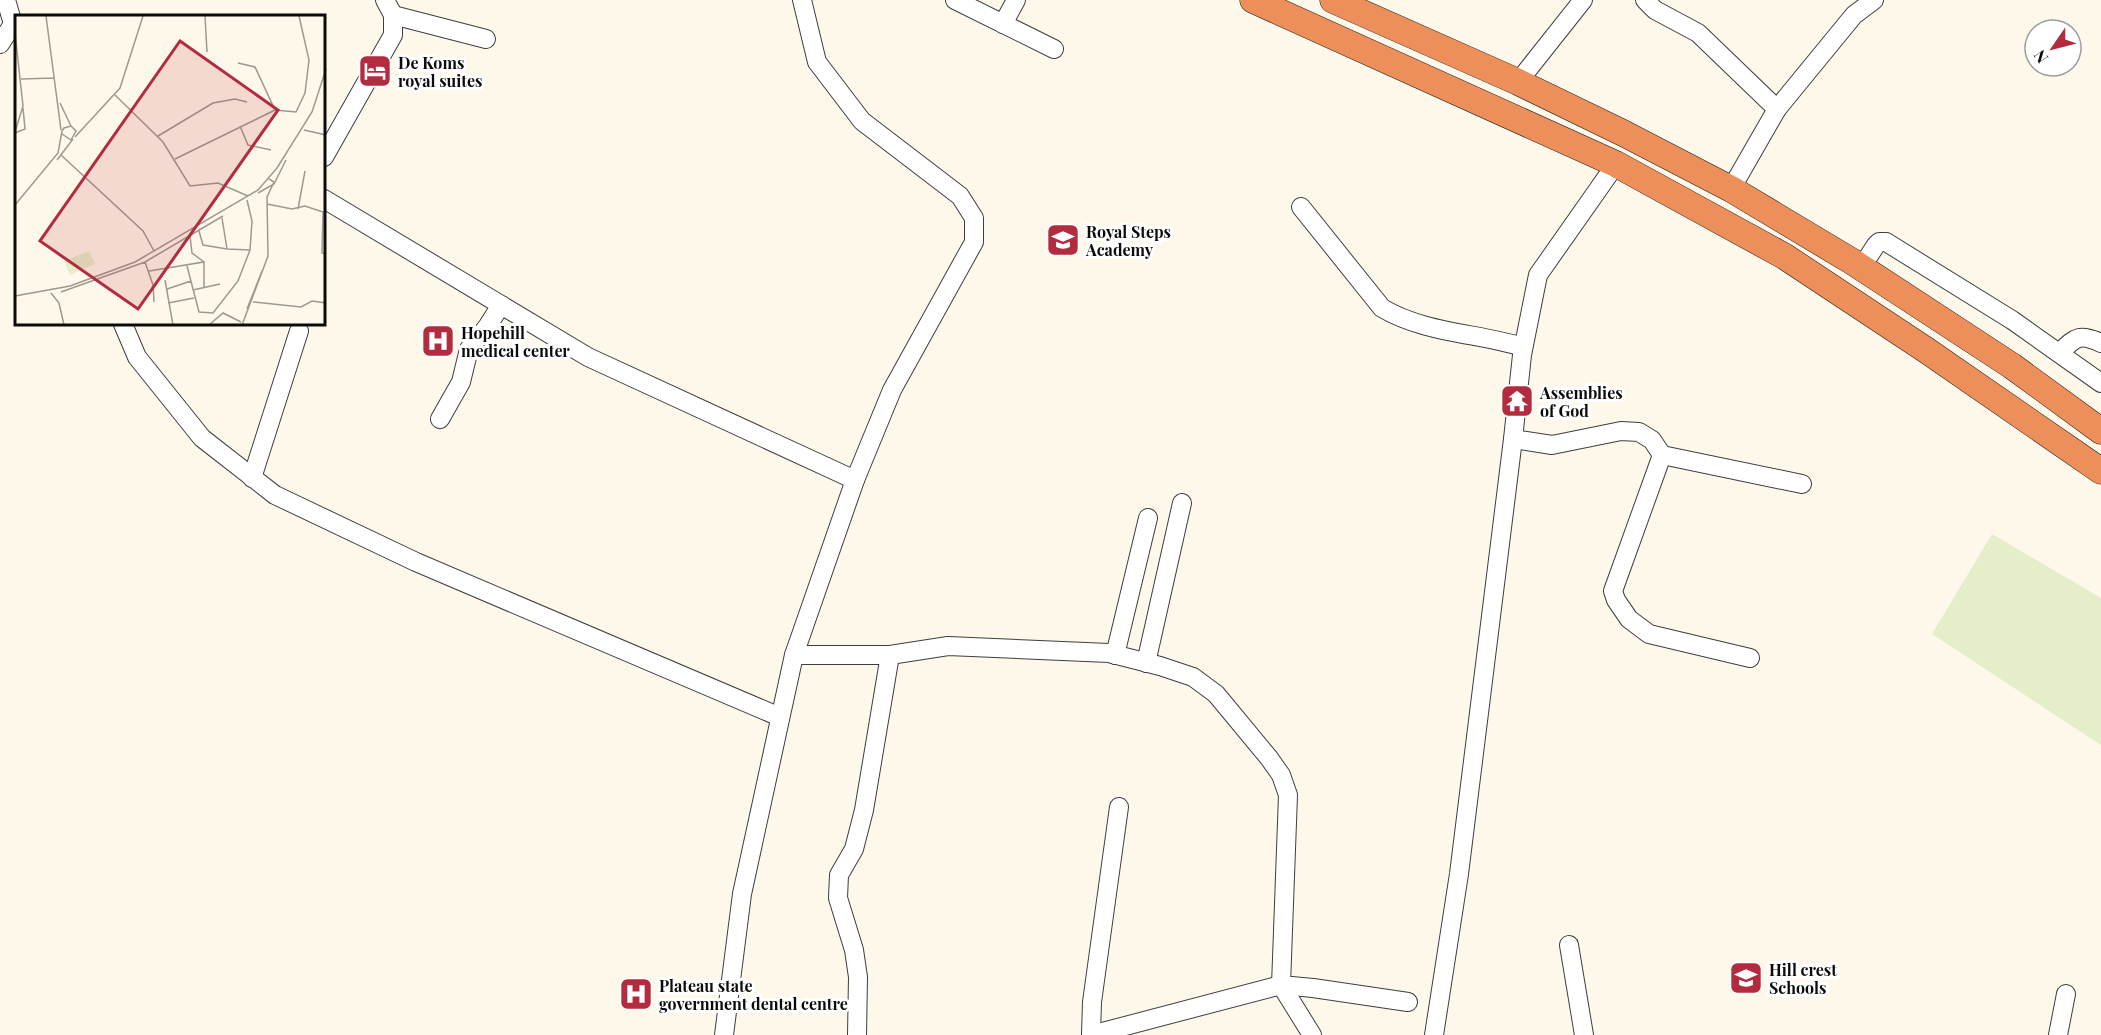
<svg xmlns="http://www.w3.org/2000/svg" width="2101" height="1035" font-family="'Playfair Display',serif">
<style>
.pitch{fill:#e4eec8}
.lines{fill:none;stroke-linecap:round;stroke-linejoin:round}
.minor-casing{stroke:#3e3e3e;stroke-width:20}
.highway-casing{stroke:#1c1c1c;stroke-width:27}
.minor{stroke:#fff;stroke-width:18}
.highway{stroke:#ed8f5a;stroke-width:26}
.labels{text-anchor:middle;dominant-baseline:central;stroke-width:6;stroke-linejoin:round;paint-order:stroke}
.poi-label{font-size:16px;font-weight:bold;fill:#0b0b0b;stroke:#fff;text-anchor:start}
.inset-road{fill:none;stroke:#9d9991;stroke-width:1.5}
.view{fill:#b32b3f;fill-opacity:0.15;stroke:#b32b3f;stroke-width:3}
.inset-edge{fill:none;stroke:#0b0b0b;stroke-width:3}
</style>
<rect width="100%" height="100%" fill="#fef8ea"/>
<path class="pitch" d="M1992,534L2101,598V745L1932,634Z"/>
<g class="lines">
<defs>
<g id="minor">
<path d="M955,0L1054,49"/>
<path d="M1645,0L1655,10L1698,33L1777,109"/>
<path d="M393,15L486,39"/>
<path d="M1003,24L1016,0"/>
<path d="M0,44L13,24L6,0"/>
<path d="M1518,82L1583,0"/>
<path d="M324,157L393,35V15L385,0"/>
<path d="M1731,189L1777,109L1854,15L1874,0"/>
<path d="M324,199L588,357L855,480"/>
<path d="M1301,207L1382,308C1424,333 1477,333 1523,347"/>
<path d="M1861,268L1876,245L1879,242H1886L2012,320L2101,383"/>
<path d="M123,324L137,357L202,438L275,495L416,562L780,717"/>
<path d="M2059,353C2076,337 2079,333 2101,343"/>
<path d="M440,419L461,382L469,349L487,327L501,305"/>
<path d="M1513,439L1552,445L1621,431L1639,432L1652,440L1662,455L1613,591L1616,600L1629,619L1649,634L1750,658"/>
<path d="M1662,455L1802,484"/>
<path d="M252,478L299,331"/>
<path d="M794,655H890L948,646L1109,653L1160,666L1193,677L1216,694L1269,758L1281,775L1288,795L1281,985L1313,988L1408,1002"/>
<path d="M1115,655L1148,518"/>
<path d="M1146,663L1182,503"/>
<path d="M1569,945L1584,1035"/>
<path d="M1091,1034L1092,1002L1119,807"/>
<path d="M724,1035L742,894L794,655L855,480L892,390L974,242V218L960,196L862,121L817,62L802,0"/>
<path d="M857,1035L858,977L854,950L838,898L839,875L854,849L864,810L890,655"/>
<path d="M1091,1035L1281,985L1312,1035"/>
<path d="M1434,1035L1459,874L1513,439L1522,355L1538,275L1616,164"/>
<path d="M2058,1035L2066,994"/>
</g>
<g id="highway">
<path d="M1253,0L1616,164L1784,256L1926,350L2101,471"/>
<path d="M1333,0L1518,82L1623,133L1731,189L1853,262L2012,366L2101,431"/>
</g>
</defs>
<use href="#minor" class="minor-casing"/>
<use href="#highway" class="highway-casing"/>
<use href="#minor" class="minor"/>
<use href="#highway" class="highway"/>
</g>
<defs>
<symbol id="hotel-square" viewBox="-11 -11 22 22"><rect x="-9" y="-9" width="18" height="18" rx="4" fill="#b32b3f" stroke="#fff"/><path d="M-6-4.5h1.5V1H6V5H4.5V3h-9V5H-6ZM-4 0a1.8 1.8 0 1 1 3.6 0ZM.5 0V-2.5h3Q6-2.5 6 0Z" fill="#fff"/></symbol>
<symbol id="school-square" viewBox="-11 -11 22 22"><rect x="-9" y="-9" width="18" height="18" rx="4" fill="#b32b3f" stroke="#fff"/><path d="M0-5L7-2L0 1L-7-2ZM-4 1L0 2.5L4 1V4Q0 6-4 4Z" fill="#fff"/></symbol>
<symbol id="hospital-square" viewBox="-11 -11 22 22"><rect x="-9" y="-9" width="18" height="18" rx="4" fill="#b32b3f" stroke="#fff"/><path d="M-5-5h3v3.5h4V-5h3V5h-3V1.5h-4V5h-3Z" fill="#fff"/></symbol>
<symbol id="temple-square" viewBox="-11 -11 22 22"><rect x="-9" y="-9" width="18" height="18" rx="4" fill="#b32b3f" stroke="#fff"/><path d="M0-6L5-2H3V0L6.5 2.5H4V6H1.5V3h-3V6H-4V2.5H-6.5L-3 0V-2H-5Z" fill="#fff"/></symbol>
</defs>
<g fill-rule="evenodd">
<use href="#hotel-square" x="356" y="52" width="38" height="38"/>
<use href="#school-square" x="1044" y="221" width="38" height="38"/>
<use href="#hospital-square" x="419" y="322" width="38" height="38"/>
<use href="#temple-square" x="1498" y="382" width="38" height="38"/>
<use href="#school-square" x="1727" y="959" width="38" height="38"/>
<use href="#hospital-square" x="617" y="975" width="38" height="38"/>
</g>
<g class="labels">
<g class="poi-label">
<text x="398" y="62">De Koms<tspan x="398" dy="18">royal suites</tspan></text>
<text x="1086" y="231">Royal Steps<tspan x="1086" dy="18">Academy</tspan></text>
<text x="461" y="332">Hopehill<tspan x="461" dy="18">medical center</tspan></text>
<text x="1540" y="392">Assemblies<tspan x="1540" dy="18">of God</tspan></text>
<text x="1769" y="969">Hill crest<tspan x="1769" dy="18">Schools</tspan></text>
<text x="659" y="985">Plateau state<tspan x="659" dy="18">government dental centre</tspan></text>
</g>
</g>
<g transform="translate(15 15)">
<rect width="310" height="310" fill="#fef8ea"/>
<path d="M74,236L80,249L55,260L49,246Z" fill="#e4eec8"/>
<path class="inset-road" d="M31,1L46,115M190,1L192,37M0,18L8,91L0,117M223,48L240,52L260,95L281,97L290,78L294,45L284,1M6,64L39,63M100,80L148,127L175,171L203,168L233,181M45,88L56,111M225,111L233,130L256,135M289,115L311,120M0,118L10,114L8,93M143,121L198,88L220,84L232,87M60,122L105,73L128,1M46,140L128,216L139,236M160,144L260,95M42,145L58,124M243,178L259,169L271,145M252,189L277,194L290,191L311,198M0,190L43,138L47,116L49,113L56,111L61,116L56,125L47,119M283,194L290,156M308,198L307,238L311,239M207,203L212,234L235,235M184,216L188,230L212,234M175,221L177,238L189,247M130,247L138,270L139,287M172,251L184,297L198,298L223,266L235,235L237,206L232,185M134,256L189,247V272M150,265L158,310M152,274L176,266M178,275L205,269M46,277L130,247L208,201M36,278L44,288L49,310M0,281L55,271L120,247L243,175L262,153L297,97L311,54M238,287L286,292L297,286L311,288M153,288L179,283M232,294L247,256M194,310L208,298L226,307M227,310L253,241L252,182L259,167L254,164"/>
<path class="view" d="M165,26L263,95L123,294L25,226Z"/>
<rect width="310" height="310" class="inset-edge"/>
</g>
<g transform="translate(2053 48) rotate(235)"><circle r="28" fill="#ffffff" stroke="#9d9d9d" stroke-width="1.5"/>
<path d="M0-4.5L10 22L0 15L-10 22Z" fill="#b32b3f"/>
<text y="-9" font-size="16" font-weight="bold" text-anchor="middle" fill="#0b0b0b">N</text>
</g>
</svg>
